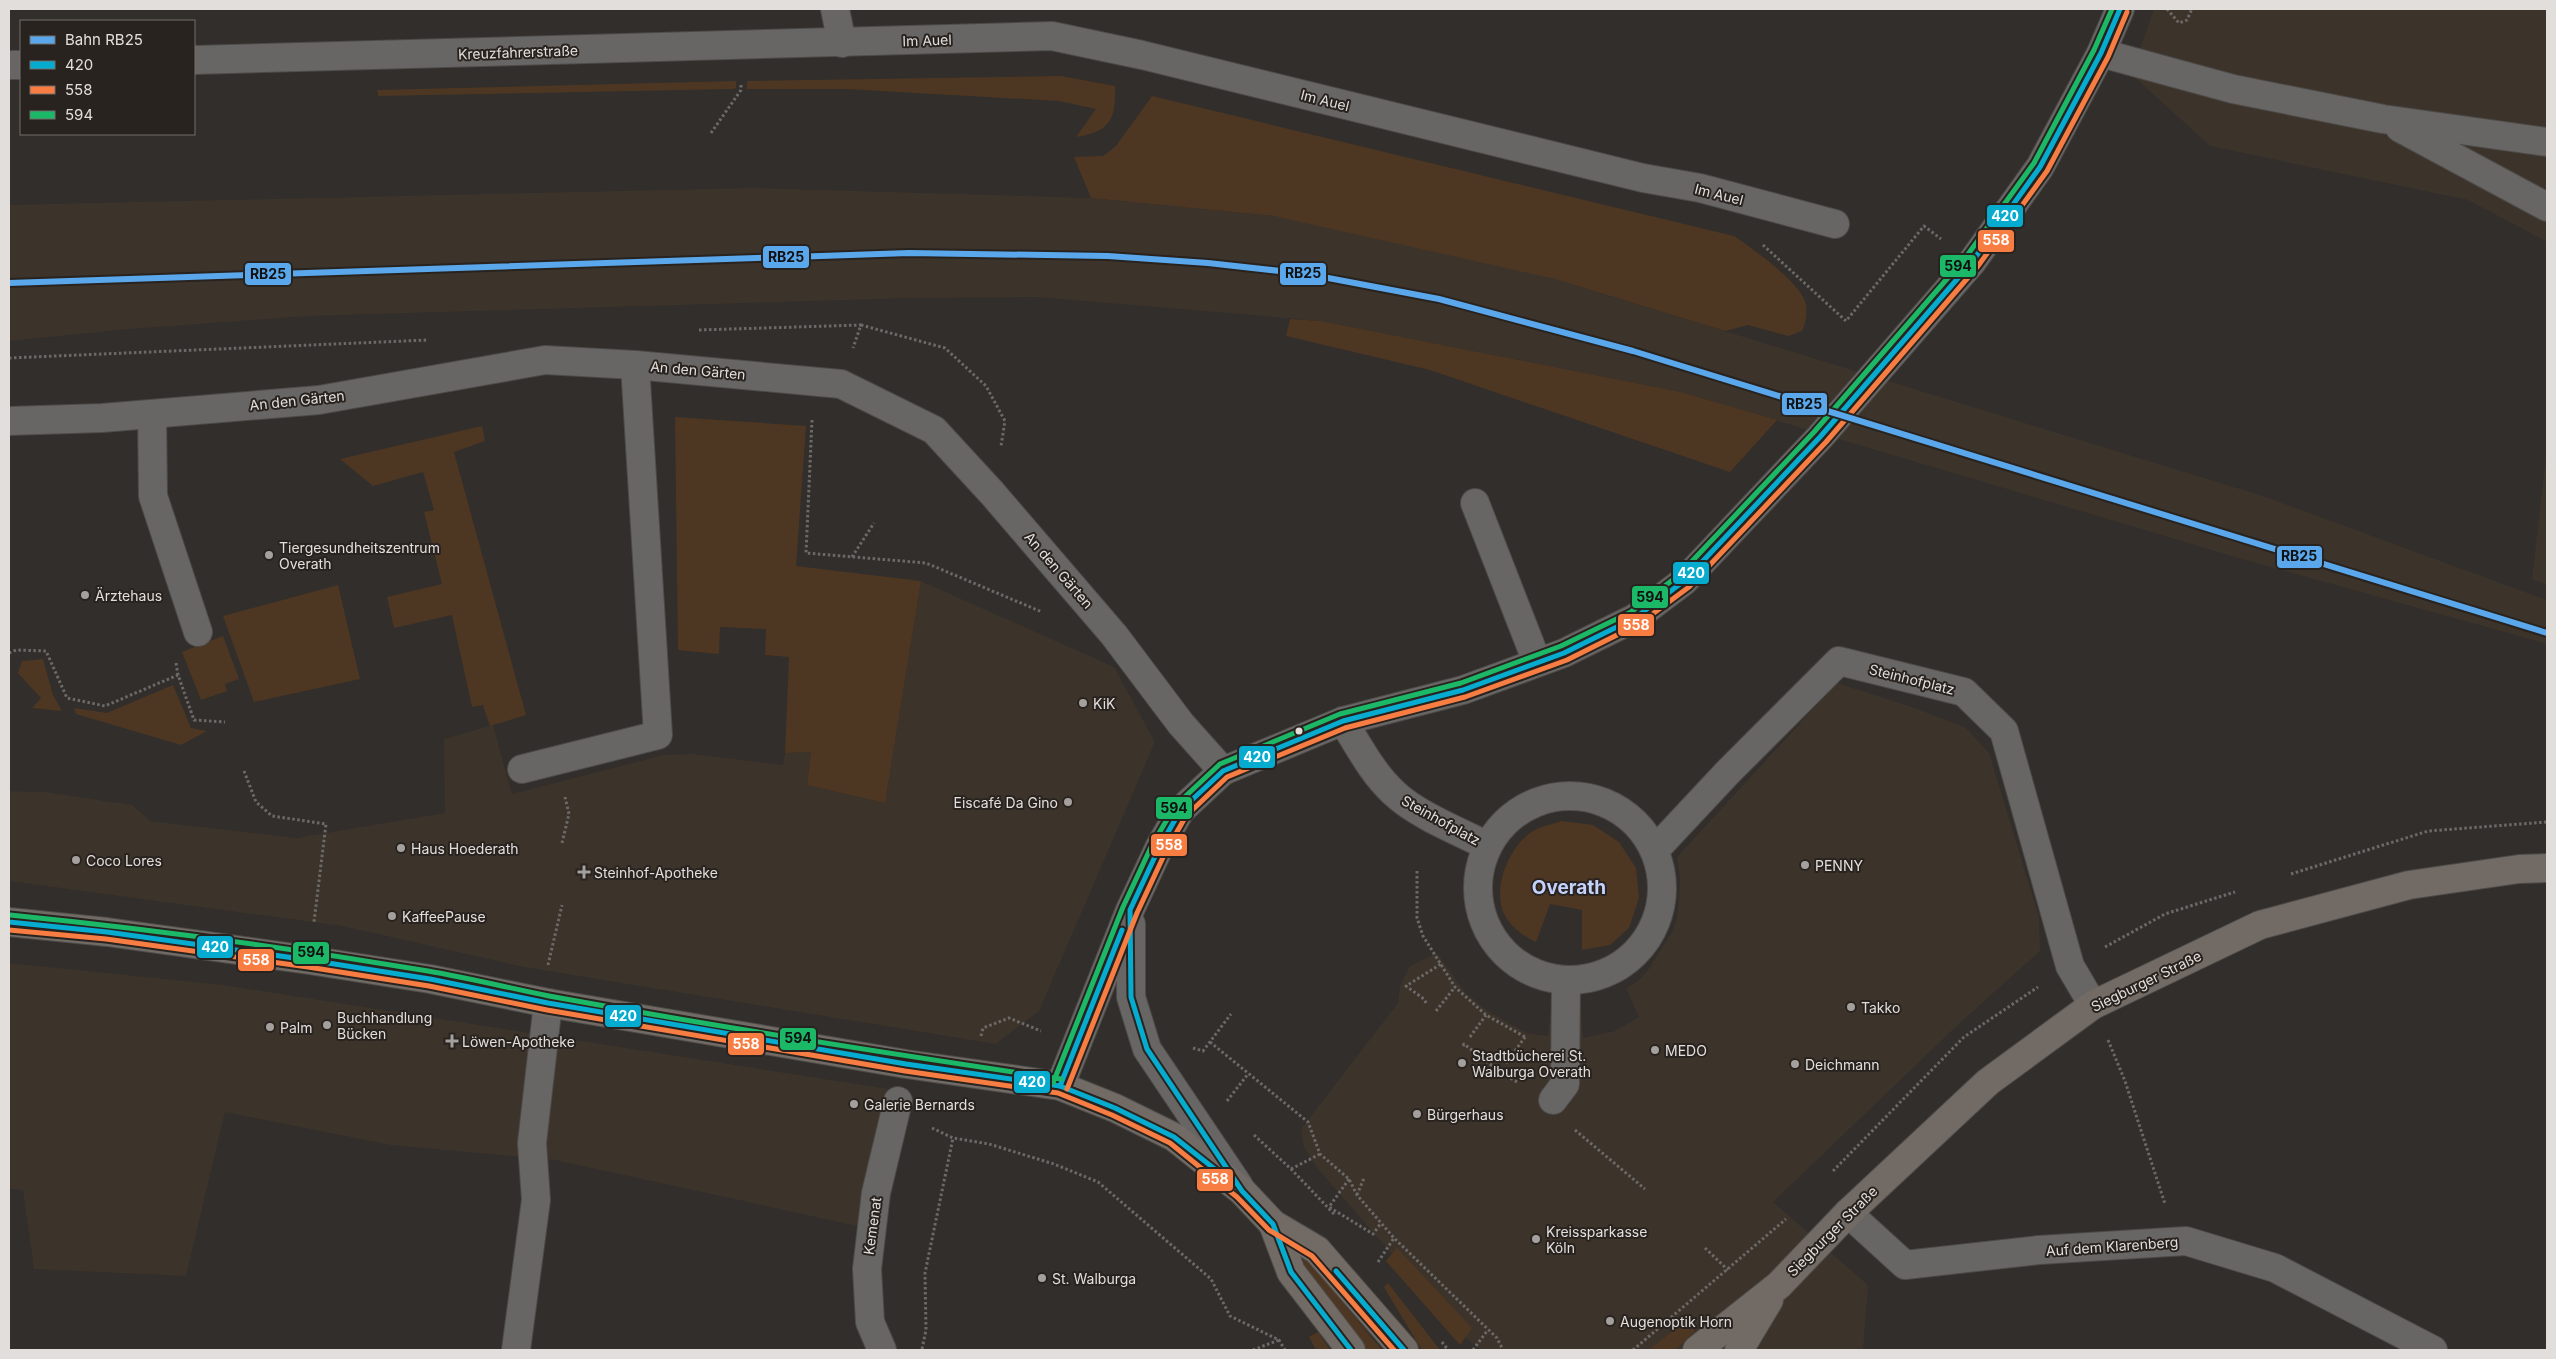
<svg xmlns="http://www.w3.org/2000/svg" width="2556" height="1359" font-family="Inter,sans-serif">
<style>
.built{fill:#3c332b}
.green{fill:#4e3722}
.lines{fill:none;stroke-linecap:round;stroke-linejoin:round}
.minor-casing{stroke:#4d4b49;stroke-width:30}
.major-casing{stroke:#4d4b49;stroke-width:30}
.path{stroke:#6c6a68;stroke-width:3;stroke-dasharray:2.5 2.5;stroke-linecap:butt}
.minor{stroke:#686664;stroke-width:28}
.major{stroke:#726b65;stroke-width:28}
.bus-1-casing{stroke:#29231f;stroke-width:9}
.bus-2-casing{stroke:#29231f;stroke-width:9}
.bus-3-casing{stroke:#29231f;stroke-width:9}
.bus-1{stroke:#06acd0;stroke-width:5}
.bus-2{stroke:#f77d43;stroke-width:5}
.bus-3{stroke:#1ab867;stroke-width:5}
.rail-1-casing{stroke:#29231f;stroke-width:10}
.rail-1{stroke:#5aa8eb;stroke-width:6}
.poi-dot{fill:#a4a09e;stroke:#29231f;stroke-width:2}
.bus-dot{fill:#e2dedc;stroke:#29231f;stroke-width:2}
.labels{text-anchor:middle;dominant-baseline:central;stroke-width:4;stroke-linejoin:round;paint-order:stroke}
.street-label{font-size:14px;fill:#e2dedc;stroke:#29231f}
.poi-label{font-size:14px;fill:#e2dedc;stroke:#29231f;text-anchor:start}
.district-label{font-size:19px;font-weight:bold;fill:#c4d2fc;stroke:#29231f}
.line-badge{stroke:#29231f;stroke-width:2}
.badge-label{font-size:14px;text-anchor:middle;font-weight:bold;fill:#fff}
.pale-badge-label{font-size:14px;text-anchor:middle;font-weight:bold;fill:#111}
</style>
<rect width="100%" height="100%" fill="#312e2b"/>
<g class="built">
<path d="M2154,9H2547V242L2468,200L2210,146L2131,74Z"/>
<path d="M753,188L1091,198L1274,216L1429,246L1555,279L2263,496L2547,600V644L2242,559L1681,392L1321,321L1036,297L911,298L308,316L129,329L9,341V205Z"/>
<path d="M2547,447V585L2532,579Z"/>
<path d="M921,581L1114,667L1155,742L1039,1011L996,1044L524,967L342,926L9,881V791L45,792L132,805L150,821L297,838L445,813L444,739L493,725L512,794L664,755L693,754L783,765L785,753L811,752L807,785L885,803Z"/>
<path d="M1837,683L1915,708L1966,728L1989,753L2039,917L2040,951L1962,1021L1773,1202L1868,1285L1863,1350H1481L1461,1334L1319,1170L1304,1147L1301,1129L1398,1003L1400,986L1410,966L1437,953L1465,992L1488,1011L1527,1033L1548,1036L1552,999L1580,1000L1583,1038L1615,1031L1639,1017L1626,988L1638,981L1648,970L1672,932L1677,918L1679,903L1680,879L1677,857Z"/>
<path d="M9,963L223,985L889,1089L862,1227L555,1160L391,1145L225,1112L186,1276L34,1269L23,1190L9,1189Z"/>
</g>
<g class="green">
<path d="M1061,76L1115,86C1116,120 1110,132 1076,137L1096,109L1059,101L846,89H747V81Z"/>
<path d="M736,81V88L732,89L378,96L377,90Z"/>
<path d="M1152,96L1734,236C1752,248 1797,280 1805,301C1808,310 1806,323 1802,331L1788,336L1748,325L1725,331L1555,279L1274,216L1091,198L1074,157L1103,156L1116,146Z"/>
<path d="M1290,319L1321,321L1681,392L1777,420L1730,472L1430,370L1286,336Z"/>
<path d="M675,417L806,426L796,566L921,581L885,803L807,785L811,752L785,753L789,657L765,655L766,629L720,627L719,654L678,650Z"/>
<path d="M482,426L485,441L454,452L526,715L490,726L483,705L472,707L452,615L394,628L387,597L442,584L424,512L434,510L423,472L373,486L340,459Z"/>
<path d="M338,585L360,679L254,702L223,616Z"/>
<path d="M223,636L239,679L225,684L227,691L201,700L182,652Z"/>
<path d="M43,659L53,695L62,711L32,708L41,698L18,673L22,661Z"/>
<path d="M173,685L191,728L207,731L181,745L76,714L74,708L107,713Z"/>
<path d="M1562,821L1593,825L1619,842L1636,868L1639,898L1629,928L1610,945L1582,950V910L1550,904L1536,942C1523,936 1511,927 1504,914C1492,888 1509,846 1533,831C1541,826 1553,824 1562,821Z"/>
<path d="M1397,1248L1472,1328L1460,1345L1386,1261Z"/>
<path d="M1306,1258L1382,1350H1365L1297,1265Z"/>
<path d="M1388,1283L1440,1350H1423L1420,1347L1384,1287Z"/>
<path d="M1685,1321L1695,1331L1675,1350H1649Z"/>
<path d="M1318,1332L1330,1350H1316L1309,1337Z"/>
</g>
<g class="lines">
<defs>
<g id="minor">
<path d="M835,9L842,43"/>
<path d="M2101,53L2233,89L2383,119L2547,142"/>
<path d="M194,60L1052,36L1142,55L1643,178L1700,188L1835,224"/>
<path d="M9,65H21"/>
<path d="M2400,128L2547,207"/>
<path d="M152,414L153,496L198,632"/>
<path d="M9,421L102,418L319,400L545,360L635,365L841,384L934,430L992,493L1114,635L1181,724L1223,771"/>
<path d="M1475,503L1537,662"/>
<path d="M1343,721C1358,745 1373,774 1394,793C1417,815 1460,832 1488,846"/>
<path d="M522,769L658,735L635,365"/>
<circle cx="1570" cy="888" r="92"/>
<path d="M1655,850L1728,772L1839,661L1964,692L2004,731L2070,966L2093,1005"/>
<path d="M1131,924V997L1147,1049L1239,1186"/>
<path d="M1060,1086L1130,910L1159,848L1180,811L1223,771L1343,721L1463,690L1564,653L1635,618L1684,581L1820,437L1972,262L2040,167L2101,53L2120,9"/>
<path d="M1553,1100L1565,1084L1566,980"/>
<path d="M1848,1213L1905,1265L2039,1250L2186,1241L2275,1268L2433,1350"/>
<path d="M516,1350L536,1200L532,1143L548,1003"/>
<path d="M882,1350L870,1322L867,1269L876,1193L898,1101"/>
</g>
<g id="major">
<path d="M9,922L107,932L309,960L430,979L548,1003L906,1064L1060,1086L1115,1108L1174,1137L1242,1191L1273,1224L1317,1250L1404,1350"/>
<path d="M1273,1224L1291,1272L1351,1350"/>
<path d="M1697,1350L1779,1285L1848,1213L1988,1082L2093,1005L2260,925L2409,885L2519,869L2547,868"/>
<path d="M1739,1350L1769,1300"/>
</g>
</defs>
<use href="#minor" class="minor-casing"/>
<use href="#major" class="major-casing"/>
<g class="path">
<path d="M2167,9L2179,23L2187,20L2192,9"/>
<path d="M711,133L741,90V83"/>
<path d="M1763,245L1846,321L1924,226L1941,239"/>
<path d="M861,325L945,348L986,386L1005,421L1001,446"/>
<path d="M699,330L861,325L853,348"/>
<path d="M9,358L428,340"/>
<path d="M812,420L806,553L926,563L1042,612"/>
<path d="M852,557L874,523"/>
<path d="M9,653L16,650L46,651L67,698L105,706L178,675L194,720L225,722"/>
<path d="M176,663L178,675"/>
<path d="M244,771L256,802L272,816L326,824L314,922"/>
<path d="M562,843L569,814L565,797"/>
<path d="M1417,871V918L1423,936L1455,987L1486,1015L1527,1038"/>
<path d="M2291,874L2428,831L2547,822"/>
<path d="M2105,947L2165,914L2235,892"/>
<path d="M548,965L562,905"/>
<path d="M1426,1003L1424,999L1406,986L1441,964"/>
<path d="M1436,1011L1455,987"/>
<path d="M981,1036L983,1028L1009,1018L1041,1031"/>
<path d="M1470,1037L1486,1015"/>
<path d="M2108,1040L2125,1081L2165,1204"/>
<path d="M1210,1042L1308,1122L1320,1154L1349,1179L1357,1195L1394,1238L1497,1338L1503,1350"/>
<path d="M1463,1046L1464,1044L1503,1074L1519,1083"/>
<path d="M1193,1048L1203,1051L1231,1014"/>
<path d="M1506,1063L1525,1037"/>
<path d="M1227,1101L1248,1074"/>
<path d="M932,1128L953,1138L989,1144L1054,1164L1098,1182L1211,1279L1230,1316L1279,1340L1285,1350"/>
<path d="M1575,1130L1645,1189"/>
<path d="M1254,1135L1291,1169L1335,1215"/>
<path d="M1291,1169L1320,1154"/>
<path d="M1833,1171L1964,1037L2038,987"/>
<path d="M1349,1179L1329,1207L1373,1234L1381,1223"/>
<path d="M1357,1195L1364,1178"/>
<path d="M1705,1248L1728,1270"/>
<path d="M1378,1262L1394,1238"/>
<path d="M1442,1342L1448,1350"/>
<path d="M922,1349L926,1330L925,1273L953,1138"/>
<path d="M1253,1350L1279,1340"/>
<path d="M1473,1350L1487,1331"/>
<path d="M1633,1350L1786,1219"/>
</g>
<use href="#minor" class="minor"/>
<use href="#major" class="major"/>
<defs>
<g id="bus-1">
<path d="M9,922L107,932L309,960L430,979L548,1003L906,1064L1060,1086L1115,1108L1174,1137L1216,1170"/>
<path d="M1060,1086L1122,930"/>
<path d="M1336,1271L1404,1350"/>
<path d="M1351,1350L1291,1272L1273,1224L1242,1191L1147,1049L1131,997L1130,910L1159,848L1180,811L1223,771L1343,721L1463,690L1564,653L1635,618L1684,581L1820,437L1972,262L2040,167L2101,53L2120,9"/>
</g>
<g id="bus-2">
<path d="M9,930L106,939L308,967L429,986L547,1010L905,1071L1058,1093L1112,1115L1170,1143L1237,1197L1269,1230L1312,1256L1394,1350"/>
<path d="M1067,1089L1137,913L1166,851L1186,816L1227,777L1345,728L1465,697L1567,660L1639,624L1689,587L1826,442L1978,266L2047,171L2108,57L2127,12"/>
</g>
<g id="bus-3">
<path d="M10,915C150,929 290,948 428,971C469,978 509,988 549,996C719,1027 890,1054 1061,1079"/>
<path d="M1053,1083L1123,907L1152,845L1175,806L1220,764L1340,714L1461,683L1561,646L1631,612L1679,575L1814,432L1966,257L2034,163L2094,50L2112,9"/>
</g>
</defs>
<use href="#bus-1" class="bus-1-casing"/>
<use href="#bus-2" class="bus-2-casing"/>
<use href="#bus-3" class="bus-3-casing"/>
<use href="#bus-1" class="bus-1"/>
<use href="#bus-2" class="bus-2"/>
<use href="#bus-3" class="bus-3"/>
<defs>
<path id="rail-1" d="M9,283L909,253L1108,256L1208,263L1307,274L1439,299L1633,351L2547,633"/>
</defs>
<use href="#rail-1" class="rail-1-casing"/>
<use href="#rail-1" class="rail-1"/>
</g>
<g class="poi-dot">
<circle cx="269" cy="555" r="5"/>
<circle cx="85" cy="595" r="5"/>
<circle cx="1083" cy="703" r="5"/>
<circle cx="1068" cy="802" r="5"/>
<circle cx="401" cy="848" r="5"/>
<circle cx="76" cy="860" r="5"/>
<circle cx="1805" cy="865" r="5"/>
<path d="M581.5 864.5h5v5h5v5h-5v5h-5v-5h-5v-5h5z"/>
<circle cx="392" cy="916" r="5"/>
<circle cx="1851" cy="1007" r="5"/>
<circle cx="327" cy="1025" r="5"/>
<circle cx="270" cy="1027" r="5"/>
<path d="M449.5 1033.5h5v5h5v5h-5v5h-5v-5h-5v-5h5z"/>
<circle cx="1655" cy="1050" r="5"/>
<circle cx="1462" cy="1063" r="5"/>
<circle cx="1795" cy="1064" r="5"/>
<circle cx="854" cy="1104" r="5"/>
<circle cx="1417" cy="1114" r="5"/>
<circle cx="1536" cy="1239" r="5"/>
<circle cx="1042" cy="1278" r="5"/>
<circle cx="1610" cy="1321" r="5"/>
</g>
<circle class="bus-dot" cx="1299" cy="731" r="4.5"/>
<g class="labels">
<g class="street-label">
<text transform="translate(927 40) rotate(-2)">Im Auel</text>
<text transform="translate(518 52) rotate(-2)">Kreuzfahrerstraße</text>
<text transform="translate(1325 100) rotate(14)">Im Auel</text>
<text transform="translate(1719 194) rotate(14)">Im Auel</text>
<text transform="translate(698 370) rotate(5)">An den Gärten</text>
<text transform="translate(297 400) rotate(-6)">An den Gärten</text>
<text transform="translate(1059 570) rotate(49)">An den Gärten</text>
<text transform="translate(1912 679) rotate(14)">Steinhofplatz</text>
<text transform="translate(1441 820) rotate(29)">Steinhofplatz</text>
<text transform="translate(2146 981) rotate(-26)">Siegburger Straße</text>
<text transform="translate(872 1226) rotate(-82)">Kemenat</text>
<text transform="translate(1832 1231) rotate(-45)">Siegburger Straße</text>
<text transform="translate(2112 1246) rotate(-4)">Auf dem Klarenberg</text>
</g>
<g class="poi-label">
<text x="279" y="547">Tiergesundheitszentrum<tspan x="279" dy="16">Overath</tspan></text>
<text x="95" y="595">Ärztehaus</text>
<text x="1093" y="703">KiK</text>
<text x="1058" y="802" text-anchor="end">Eiscafé Da Gino</text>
<text x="411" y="848">Haus Hoederath</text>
<text x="86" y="860">Coco Lores</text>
<text x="1815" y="865">PENNY</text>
<text x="594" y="872">Steinhof-Apotheke</text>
<text x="402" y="916">KaffeePause</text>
<text x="1861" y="1007">Takko</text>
<text x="337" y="1017">Buchhandlung<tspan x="337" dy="16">Bücken</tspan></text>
<text x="280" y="1027">Palm</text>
<text x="462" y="1041">Löwen-Apotheke</text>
<text x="1665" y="1050">MEDO</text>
<text x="1472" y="1055">Stadtbücherei St.<tspan x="1472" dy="16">Walburga Overath</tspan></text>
<text x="1805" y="1064">Deichmann</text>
<text x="864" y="1104">Galerie Bernards</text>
<text x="1427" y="1114">Bürgerhaus</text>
<text x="1546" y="1231">Kreissparkasse<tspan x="1546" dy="16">Köln</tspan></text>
<text x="1052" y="1278">St. Walburga</text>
<text x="1620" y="1321">Augenoptik Horn</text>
</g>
<g class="district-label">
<text x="1569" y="887">Overath</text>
</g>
</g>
<g class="line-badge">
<rect x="1986" y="204" width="38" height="24" rx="5" fill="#06acd0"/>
<rect x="1977" y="229" width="38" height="24" rx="5" fill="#f77d43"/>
<rect x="762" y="245" width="48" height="24" rx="5" fill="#5aa8eb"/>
<rect x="1939" y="254" width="38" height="24" rx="5" fill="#1ab867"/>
<rect x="1279" y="262" width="48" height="24" rx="5" fill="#5aa8eb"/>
<rect x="244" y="262" width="48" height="24" rx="5" fill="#5aa8eb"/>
<rect x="1781" y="392" width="47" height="24" rx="5" fill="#5aa8eb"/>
<rect x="2276" y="545" width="47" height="24" rx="5" fill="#5aa8eb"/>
<rect x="1672" y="561" width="38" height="24" rx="5" fill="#06acd0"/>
<rect x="1631" y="585" width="38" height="24" rx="5" fill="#1ab867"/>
<rect x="1617" y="613" width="38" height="24" rx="5" fill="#f77d43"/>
<rect x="1238" y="745" width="38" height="24" rx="5" fill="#06acd0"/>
<rect x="1155" y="796" width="38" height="24" rx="5" fill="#1ab867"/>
<rect x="1150" y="833" width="38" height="24" rx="5" fill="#f77d43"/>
<rect x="196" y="935" width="38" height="24" rx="5" fill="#06acd0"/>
<rect x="292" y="941" width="38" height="24" rx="5" fill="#1ab867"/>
<rect x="237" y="948" width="38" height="24" rx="5" fill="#f77d43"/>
<rect x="604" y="1004" width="38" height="24" rx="5" fill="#06acd0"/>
<rect x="779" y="1027" width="38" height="24" rx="5" fill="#1ab867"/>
<rect x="727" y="1032" width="38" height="24" rx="5" fill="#f77d43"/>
<rect x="1013" y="1070" width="38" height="24" rx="5" fill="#06acd0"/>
<rect x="1196" y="1168" width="38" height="24" rx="5" fill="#f77d43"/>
</g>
<g class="badge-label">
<text x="2005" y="221">420</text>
<text x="1996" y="245">558</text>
<text x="1691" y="578">420</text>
<text x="1636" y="630">558</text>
<text x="1257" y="762">420</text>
<text x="1169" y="850">558</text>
<text x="215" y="952">420</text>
<text x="256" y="965">558</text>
<text x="623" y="1021">420</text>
<text x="746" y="1049">558</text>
<text x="1032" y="1087">420</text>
<text x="1215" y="1184">558</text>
</g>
<g class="pale-badge-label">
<text x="786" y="262">RB25</text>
<text x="1958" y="271">594</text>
<text x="1303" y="278">RB25</text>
<text x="268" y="279">RB25</text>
<text x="1804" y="409">RB25</text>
<text x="2299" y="561">RB25</text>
<text x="1650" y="602">594</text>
<text x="1174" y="813">594</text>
<text x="311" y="957">594</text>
<text x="798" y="1043">594</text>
</g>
<rect width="2556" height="1359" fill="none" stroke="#e2dedc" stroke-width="20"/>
<rect x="20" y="20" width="175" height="115" fill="#29231f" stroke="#736e6b"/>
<rect x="30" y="36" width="25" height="8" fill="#5aa8eb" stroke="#736e6b"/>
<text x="65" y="45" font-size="15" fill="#e2dedc">Bahn RB25</text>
<rect x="30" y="61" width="25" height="8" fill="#06acd0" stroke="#736e6b"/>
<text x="65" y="70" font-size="15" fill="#e2dedc">420</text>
<rect x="30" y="86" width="25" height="8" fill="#f77d43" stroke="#736e6b"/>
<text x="65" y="95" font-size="15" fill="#e2dedc">558</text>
<rect x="30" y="111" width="25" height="8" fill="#1ab867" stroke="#736e6b"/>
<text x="65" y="120" font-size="15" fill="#e2dedc">594</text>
</svg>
